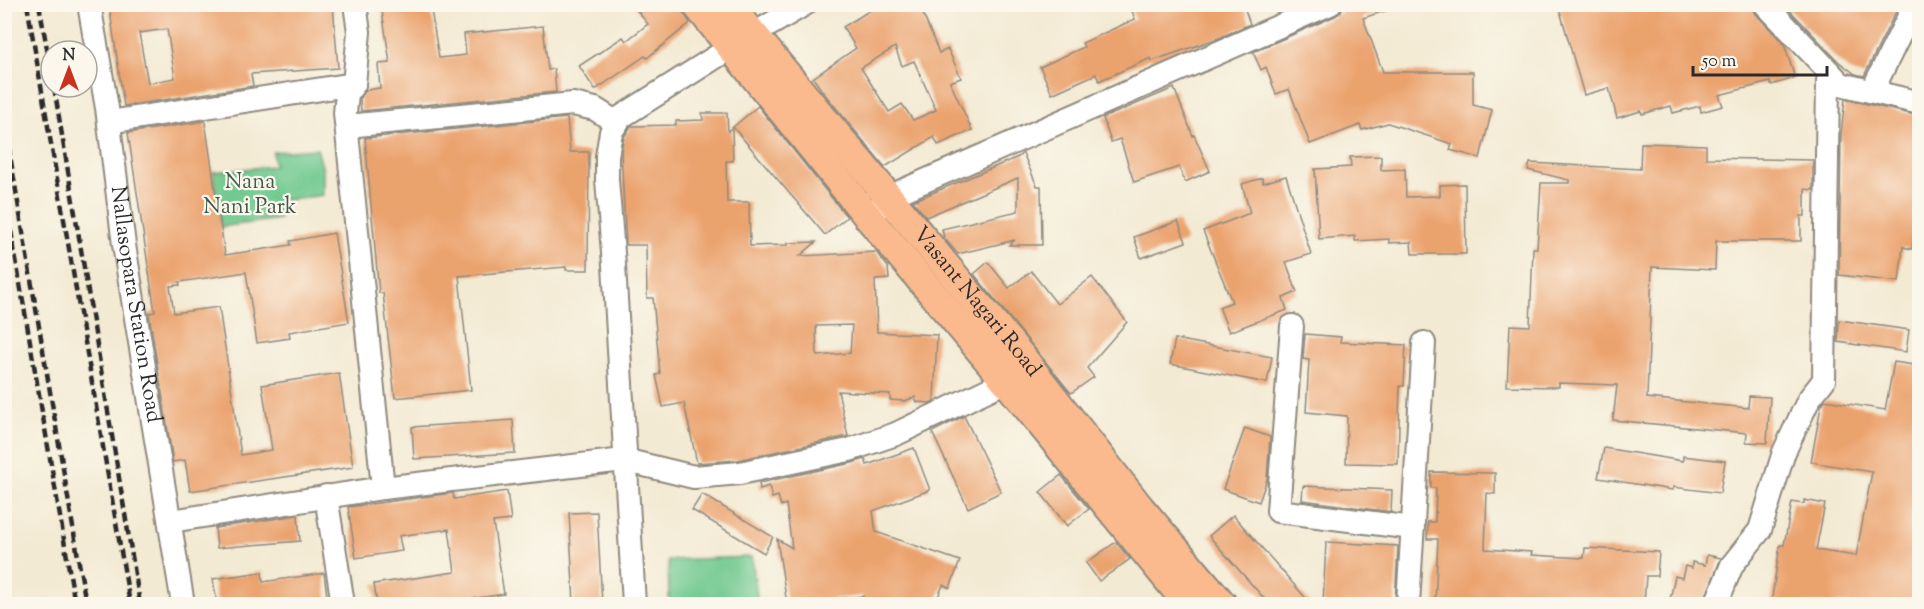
<svg xmlns="http://www.w3.org/2000/svg" width="1924" height="609" font-family="'Sorts Mill Goudy',serif">
<style>
.green{fill:#71c98f;stroke:#4e7a5d;stroke-width:1.5}
.building{fill:#eba36e;fill-rule:evenodd}
.lines{fill:none;stroke-linecap:round;stroke-linejoin:round}
.minor-casing{stroke:#8f8a7f;stroke-width:26}
.major-casing{stroke:#8f8a7f;stroke-width:32}
.minor{stroke:#fff;stroke-width:22}
.major{stroke:#fbba8d;stroke-width:28}
.rail{stroke:#2b2b2b;stroke-width:4.5;stroke-dasharray:9 4.5;stroke-linecap:butt}
.labels{text-anchor:middle;dominant-baseline:central;stroke-width:4.5;stroke-linejoin:round;paint-order:stroke}
.park-label{font-size:22px;fill:#405a49;stroke:#fbf7ec}
.street-label{font-size:22px;fill:#2b2b2b;stroke:#fbf7ec}
</style>
<rect width="100%" height="100%" fill="#fbf7ec"/>
<filter id="ink" filterUnits="userSpaceOnUse"><feTurbulence type="fractalNoise" baseFrequency=".0167" numOctaves="2"/><feDisplacementMap in="SourceGraphic" scale="12" xChannelSelector="R" yChannelSelector="G"/><feConvolveMatrix kernelMatrix="1 2 1 2 8 2 1 2 1" color-interpolation-filters="sRGB"/></filter>
<filter id="wash" filterUnits="userSpaceOnUse"><feTurbulence type="fractalNoise" baseFrequency=".008" numOctaves="4" result="noise"/><feDisplacementMap in="SourceGraphic" scale="24" xChannelSelector="R" yChannelSelector="G"/><feGaussianBlur stdDeviation="1.35" result="paint"/><feColorMatrix in="noise" values="0 0 0 0 0 0 0 0 0 0 0 0 0 0 0 0 0 1.4 0 .05"/><feComposite in="paint" operator="in"/></filter>
<g filter="url(#wash)">
<rect width="100%" height="100%" fill="#f3ead3"/>
<g class="green">
<path d="M317,149L323,170V195L280,201L279,219L221,227L213,172L274,166L273,152Z"/>
<path d="M752,557L758,604H669L668,560Z"/>
</g>
<g id="blocks">
<g class="building">
<path d="M109,4H243L244,8L289,4H333L338,68L251,74L253,86L124,106ZM167,29L175,78L148,83L139,33Z"/>
<path d="M381,4H430L439,58L466,55L464,34L543,26L548,70L554,69L556,92L361,111L360,99L366,90L380,88L378,64L390,63Z"/>
<path d="M632,4H678L690,23L647,58L645,56L595,90L579,66L623,37L626,41L648,24Z"/>
<path d="M880,4H919L939,53L948,49L961,78L950,82L972,130L938,145L934,137L885,167L823,92L813,78L856,48L843,27ZM895,47L902,66L914,61L936,110L913,120L902,104L889,112L861,68Z"/>
<path d="M1149,4H1243L1250,24L1219,38L1152,61L1151,58L1099,81L1096,74L1052,94L1040,67L1084,47L1082,43L1135,19L1132,11Z"/>
<path d="M1343,4H1396L1397,7L1363,18L1383,72H1473V105L1492,110L1480,158L1450,150L1452,144L1388,123L1362,130L1360,125L1310,144L1289,89L1276,94L1266,67L1261,70L1253,52L1335,16L1341,12Z"/>
<path d="M1558,4H1694L1696,12L1727,4H1752L1755,13L1784,44L1795,78L1771,85L1770,82L1719,95L1723,106L1701,112L1700,106L1673,113L1671,106L1642,114L1641,111L1617,118L1609,88L1584,95Z"/>
<path d="M1784,4H1894L1898,7L1864,76L1855,74L1838,61Z"/>
<path d="M1174,88L1193,136L1194,135L1210,171L1185,182L1179,167L1134,182L1120,139L1111,142L1103,118Z"/>
<path d="M1845,99L1920,116V212H1917L1912,249L1903,247L1899,282L1839,275L1841,134Z"/>
<path d="M758,106L847,217L825,235L733,127Z"/>
<path d="M702,113H727L728,131L732,128L733,161H726L727,202H749L750,246L788,245V243L816,242L800,256L876,252L888,267L889,279L875,280L877,332L937,335L934,401L930,403L917,402L915,397L905,401L890,400V394L838,391L848,436L738,460L697,463L684,403L663,407L656,375L660,374L653,298H647L646,245H626L621,151L624,137L631,126L676,125V121L703,120ZM852,325L850,353L817,356L816,326Z"/>
<path d="M567,118L570,152H589L588,270H566V267L459,276L471,390L395,398L383,293H379L365,138Z"/>
<path d="M205,121L225,255L291,245L290,241L334,233L349,322L289,332L290,338L257,343L246,272L179,282L180,285L170,286L174,313L219,307L241,455L272,450L262,385L339,373L353,467L190,491L185,460L173,462L149,313L155,312L128,133Z"/>
<path d="M1641,143L1706,145V158L1813,160V190L1805,189V216H1801V241H1716L1715,270L1652,267L1647,398L1748,408L1749,396L1770,397L1767,443L1746,442L1747,433L1613,420L1617,385L1559,383V387L1507,386L1510,325L1530,326L1533,248H1537L1541,183H1569V180L1528,170L1530,163L1640,169Z"/>
<path d="M1023,153L1037,186H1041L1042,245H1009L1015,240L958,254L944,238L942,229L1018,211V178L926,217L913,201L1018,157Z"/>
<path d="M1381,156V170L1405,169L1406,197L1440,196V185L1465,184L1466,254H1412L1411,242L1389,243V239L1355,241V236L1319,239L1315,169L1351,167L1350,157Z"/>
<path d="M1286,176L1311,254L1286,262L1297,292L1283,298L1287,310L1229,332L1219,307L1232,302L1203,231L1250,213L1242,184L1262,178L1263,183Z"/>
<path d="M1178,221L1186,242L1141,258L1134,237Z"/>
<path d="M988,262L1009,288L1031,271L1057,304L1092,277L1127,322L1087,368L1094,377L1071,393L974,274Z"/>
<path d="M1839,320L1909,330L1906,352L1838,342Z"/>
<path d="M1305,334L1341,337L1340,342L1406,345L1404,386H1400L1398,464L1346,463L1347,416L1306,412L1309,360L1303,359Z"/>
<path d="M1175,339L1272,357L1267,383L1170,364Z"/>
<path d="M1894,362L1920,366V604H1771L1780,545H1784L1792,502L1804,504V500L1825,504L1816,550L1856,556L1872,472L1811,462L1821,406L1825,400L1885,410Z"/>
<path d="M964,416L1001,492L968,508L932,432Z"/>
<path d="M513,420L515,453L414,459L412,427Z"/>
<path d="M1245,428L1270,437L1267,479L1259,502L1223,489Z"/>
<path d="M914,448L930,490L873,511L876,532L960,561L950,588L943,585L935,604H860L863,596L787,604L777,539L792,548L786,504L781,506L778,496L772,498L769,486L760,489L759,483L852,463L865,459L867,465Z"/>
<path d="M1604,448L1683,461V456L1725,461L1720,493L1673,487V490L1598,478Z"/>
<path d="M1431,472L1495,473V494L1487,493L1485,549L1532,552L1531,555L1584,558L1585,548L1659,552L1657,576H1646L1644,604H1435L1438,539H1427L1428,522H1435L1436,488H1431Z"/>
<path d="M1061,475L1089,509L1067,526L1040,492Z"/>
<path d="M1303,486L1392,490L1391,512L1302,500Z"/>
<path d="M507,491L511,520L493,522L504,594L445,603V604H377L374,584L455,572L449,529L399,536L402,551L356,558L348,507L453,493L454,499Z"/>
<path d="M702,494L773,537L764,553L692,510Z"/>
<path d="M597,512L602,604H574L569,513Z"/>
<path d="M298,515L300,541L217,548L215,528Z"/>
<path d="M1233,515L1311,604H1269L1209,536Z"/>
<path d="M1116,542L1130,559L1099,581L1086,563Z"/>
<path d="M1326,542L1398,546L1395,604H1323Z"/>
<path d="M1707,555L1721,558L1703,604H1669L1675,576L1682,578L1685,566L1692,568V562L1705,565Z"/>
<path d="M262,572L263,582L324,573L328,604H217L213,579Z"/>
</g>
</g>
</g>
<g filter="url(#ink)">
<use href="#blocks" fill-opacity="0" stroke="#8f8a7f" stroke-width="1.5"/>
<g class="lines">
<defs>
<g id="minor">
<path id="s1" d="M89,4L107,108L124,245L183,604"/>
<path d="M355,4L359,32L354,84L347,94L345,113L383,488"/>
<path d="M1765,4L1841,84"/>
<path d="M1872,91L1915,4"/>
<path d="M109,122L354,84"/>
<path d="M347,126L573,104L595,109L617,123"/>
<path d="M878,208L888,197L1330,4"/>
<path d="M1292,326L1278,511L1413,528"/>
<path d="M326,496L343,604"/>
<path d="M171,521L383,488L624,460L694,477L740,473L849,450L896,434L1006,381L1014,367"/>
<path d="M634,604L614,265L607,180V156L611,132L621,117L730,48L805,4"/>
<path d="M1408,604L1424,343"/>
<path d="M1716,604L1732,565L1760,530L1784,452L1809,399L1824,380L1828,81L1920,103"/>
</g>
<g id="major">
<path d="M696,4L869,218L1006,381L1188,604"/>
<path id="s2" d="M728,4L1020,355L1140,508L1222,604"/>
</g>
</defs>
<use href="#minor" class="minor-casing"/>
<use href="#major" class="major-casing"/>
<use href="#minor" class="minor"/>
<use href="#major" class="major"/>
<g class="rail">
<path d="M27,4L130,604"/>
<path d="M39,4L51,71"/>
<path d="M54,87L140,604"/>
<path d="M4,120L86,604"/>
<path d="M4,190L75,604"/>
</g>
</g>
</g>
<g class="labels">
<g class="park-label">
<text x="250" y="183">Nana<tspan x="250" dy="25">Nani Park</tspan></text>
</g>
<g class="street-label">
<text stroke="none"><textPath href="#s2" startOffset="388">Vasant Nagari Road</textPath></text>
<text stroke="none"><textPath href="#s1" startOffset="304">Nallasopara Station Road</textPath></text>
</g>
</g>
<rect width="1924" height="609" fill="none" stroke="#fbf7ec" stroke-width="24"/>
<g transform="translate(69 69)"><circle r="28" fill="#fbf7ec" stroke="#a8a59f" stroke-width="1.5"/>
<path d="M0-4.5L10 22L0 15L-10 22Z" fill="#c8321e"/>
<text y="-9" font-size="16" font-weight="bold" text-anchor="middle" fill="#2b2b2b">N</text>
</g>
<path d="M1693 66v9h134v-9" fill="none" stroke="#2b2b2b" stroke-width="3"/>
<text x="1702" y="66" font-size="18" fill="#2b2b2b" stroke="#fbf7ec" stroke-width="4.5" paint-order="stroke">50 m</text>
</svg>
